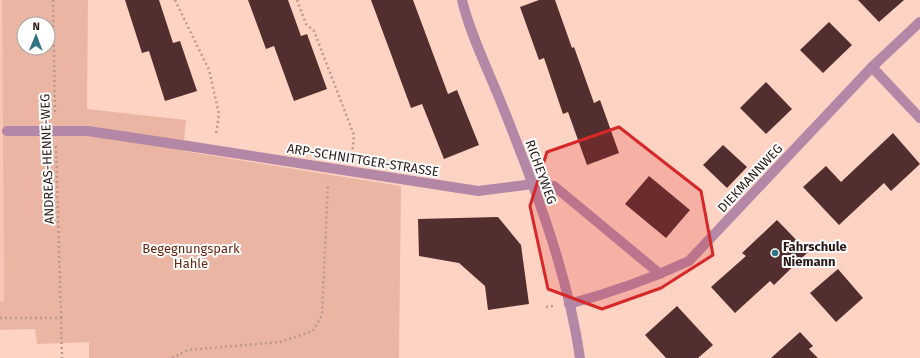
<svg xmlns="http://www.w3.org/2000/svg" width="920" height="358" font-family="'Fira Sans',sans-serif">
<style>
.built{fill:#f8c6b5}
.green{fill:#ebb5a3;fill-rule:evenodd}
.building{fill:#522e2f}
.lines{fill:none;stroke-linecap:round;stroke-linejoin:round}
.path{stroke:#bb998d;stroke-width:2.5;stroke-dasharray:2 3;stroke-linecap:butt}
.service{stroke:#b587a6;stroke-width:10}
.minor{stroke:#b587a6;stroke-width:10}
.marked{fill:#d62828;fill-opacity:0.2;stroke:#d62828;stroke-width:3;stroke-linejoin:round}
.poi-dot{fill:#317385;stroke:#fff;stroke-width:1.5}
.labels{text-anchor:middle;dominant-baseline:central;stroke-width:4;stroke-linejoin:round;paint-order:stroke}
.street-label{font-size:13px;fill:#2a1a15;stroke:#fff}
.poi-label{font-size:13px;font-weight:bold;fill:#2a1a15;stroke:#fff;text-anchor:start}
.park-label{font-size:13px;fill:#68270f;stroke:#fff}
</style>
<rect width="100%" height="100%" fill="#fed3c4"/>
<path class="built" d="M0,0H2L4,302H0Z"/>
<path class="green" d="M2,0H88L87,109L186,120L183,151L401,186L399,358H89V342L37,344L35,329L0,330V302H4ZM24,24H48V48H24Z"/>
<g class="building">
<path d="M125,0H159L173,43L180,41L197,91L165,101L149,51L142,53Z"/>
<path d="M248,0H288L301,36L307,34L327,89L294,101L274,46L266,49Z"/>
<path d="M371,0H413L448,94L457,90L479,145L444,159L422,104L411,108Z"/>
<path d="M539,0H555L572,48L574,47L594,103L600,100L619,153L587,165L568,112L563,114L544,58L539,60L520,7Z"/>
<path d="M858,0H904L879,22Z"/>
<path d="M829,22L852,45L823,73L800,50Z"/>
<path d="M766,82L792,109L766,134L740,108Z"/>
<path d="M893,133L920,164L891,191L884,183L839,225L803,187L826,166L841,182Z"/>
<path d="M723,145L747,167L727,188L703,165Z"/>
<path d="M649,176L690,210L666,238L625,204Z"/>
<path d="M498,217L521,245L529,304L488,310L485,286L459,263L419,256L418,219Z"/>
<path d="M777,220L808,252L774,285L770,281L735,313L711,287L746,256L742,253Z"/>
<path d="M838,269L863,298L836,322L810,293Z"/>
<path d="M677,306L713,345L698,358H666L645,335Z"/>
<path d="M800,332L813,346L809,349L818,358H771Z"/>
</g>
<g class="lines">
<g class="path">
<path d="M53,0L55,115"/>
<path d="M175,0L209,70L219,114L216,134"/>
<path d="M297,0L306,24L314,31L354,135L352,155"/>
<path d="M56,146L61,318"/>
<path d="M546,307L553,306"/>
<path d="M0,318H61L62,358"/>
<path d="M172,358L188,350L280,342L313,331L322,315L328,183"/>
</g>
<g class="service">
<path d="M7,131H88L188,146"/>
<path d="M533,184L554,186L660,274"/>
</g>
<g class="minor">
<path d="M462,0C470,34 489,72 502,105C534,185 568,273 580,358"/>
<path d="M872,67L920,118"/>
<path d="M188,146L478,191L533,184"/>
<path d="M569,304C610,293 650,279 689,261L872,67L920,22"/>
</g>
</g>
<path class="marked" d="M619,127L701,191L713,255L661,288L602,309L548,289L530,206L547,152Z"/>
<circle class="poi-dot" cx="775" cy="253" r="4"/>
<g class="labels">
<g class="street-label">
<text transform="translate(47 159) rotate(-92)">ANDREAS-HENNE-WEG</text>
<text transform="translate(363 160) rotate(9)">ARP-SCHNITTGER-STRASSE</text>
<text transform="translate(541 172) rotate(70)">RICHEYWEG</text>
<text transform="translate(750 178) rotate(-47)">DIEKMANNWEG</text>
</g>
<g class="poi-label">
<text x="783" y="246">Fahrschule<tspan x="783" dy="15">Niemann</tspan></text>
</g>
<g class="park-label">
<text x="191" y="248">Begegnungspark<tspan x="191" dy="15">Hahle</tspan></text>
</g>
</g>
<g transform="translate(36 36) rotate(1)"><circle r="19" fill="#ffffff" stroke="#aaa3a1"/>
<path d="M0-3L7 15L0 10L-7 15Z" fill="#317385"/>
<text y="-6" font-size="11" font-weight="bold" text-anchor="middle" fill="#2a1a15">N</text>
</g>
</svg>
